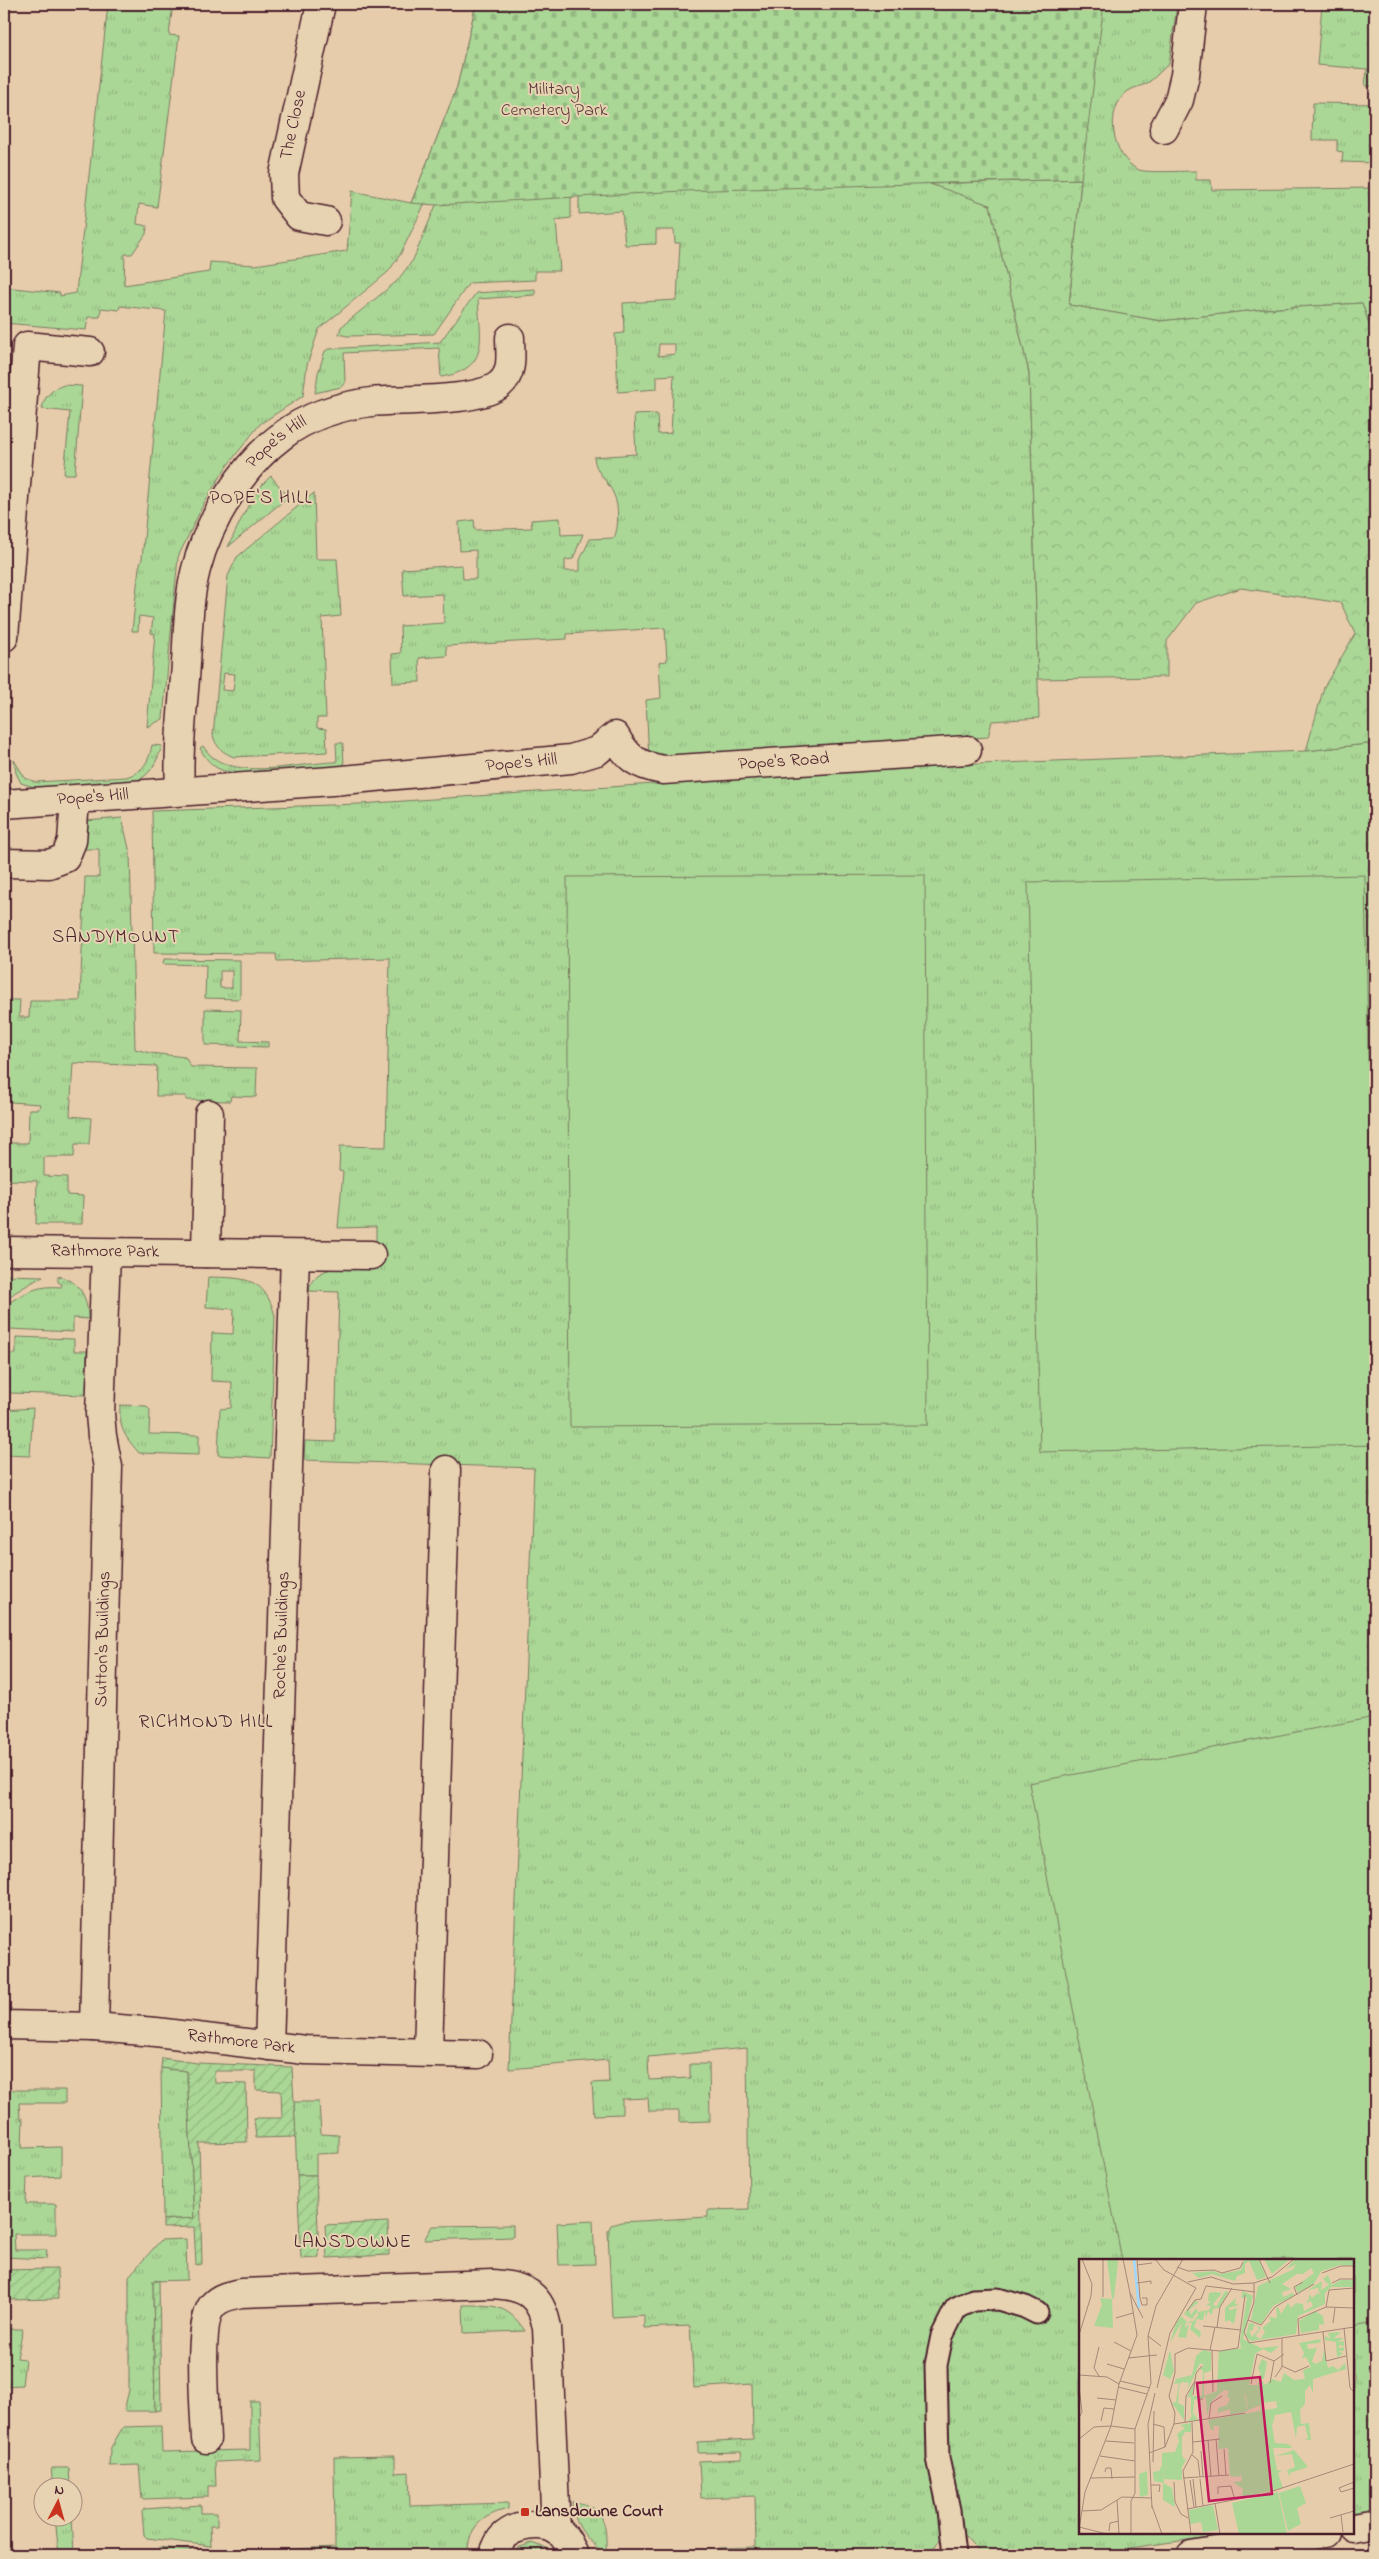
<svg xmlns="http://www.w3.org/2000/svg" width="1379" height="2559" font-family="'Indie Flower',sans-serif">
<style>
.grass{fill:url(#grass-tufts);stroke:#7a7b60;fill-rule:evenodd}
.forest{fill:url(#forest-crowns);stroke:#7a7b60}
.cemetery{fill:url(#cemetery-stones);stroke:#7a7b60}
.garden{fill:url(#garden-furrows);stroke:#7a7b60}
.pitch{fill:#aad796;stroke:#7a7b60}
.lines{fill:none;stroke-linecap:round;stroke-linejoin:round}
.lane-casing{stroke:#4a1f2b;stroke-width:25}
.street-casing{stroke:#4a1f2b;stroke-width:31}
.secondary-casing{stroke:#4a1f2b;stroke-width:31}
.lane{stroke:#e7d2b1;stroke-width:21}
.street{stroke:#e7d2b1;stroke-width:28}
.secondary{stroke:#e7d2b1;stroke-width:28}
.poi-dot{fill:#c8321e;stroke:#e7d2b1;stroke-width:2}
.labels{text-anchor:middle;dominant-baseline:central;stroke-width:4;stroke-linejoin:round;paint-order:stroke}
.park-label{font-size:18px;fill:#583b3b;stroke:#e7d2b1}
.street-label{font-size:18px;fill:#4a1f2b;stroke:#e7d2b1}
.poi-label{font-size:18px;font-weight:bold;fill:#4a1f2b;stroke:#e7d2b1;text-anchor:start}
.neighbourhood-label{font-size:19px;letter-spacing:1px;fill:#4a1f2b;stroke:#e7d2b1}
.inset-river{fill:none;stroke:#9ed8fe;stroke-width:2.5}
.inset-road{fill:none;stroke:#a88778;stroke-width:1}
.view{fill:#c2185b;fill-opacity:0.15;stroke:#c2185b;stroke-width:2.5}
.inset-edge{fill:none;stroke:#4a1f2b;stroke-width:2.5}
</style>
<defs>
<pattern id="grass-tufts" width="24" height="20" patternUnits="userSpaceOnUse" patternTransform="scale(1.25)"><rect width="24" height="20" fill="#aad796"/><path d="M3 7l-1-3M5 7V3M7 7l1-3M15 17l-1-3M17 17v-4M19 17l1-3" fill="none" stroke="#94b881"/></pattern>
<pattern id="forest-crowns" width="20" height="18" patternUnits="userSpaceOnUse" patternTransform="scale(1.25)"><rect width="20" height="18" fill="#aad796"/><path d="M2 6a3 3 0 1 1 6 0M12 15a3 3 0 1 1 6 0" fill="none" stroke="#94b881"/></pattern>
<pattern id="cemetery-stones" width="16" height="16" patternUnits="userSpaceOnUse" patternTransform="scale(1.25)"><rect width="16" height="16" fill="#aad796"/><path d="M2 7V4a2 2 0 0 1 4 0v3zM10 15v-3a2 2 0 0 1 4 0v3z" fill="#94b881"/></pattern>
<pattern id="garden-furrows" width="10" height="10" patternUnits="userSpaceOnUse" patternTransform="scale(1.25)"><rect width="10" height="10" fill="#aad796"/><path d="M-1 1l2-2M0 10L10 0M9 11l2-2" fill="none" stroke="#94b881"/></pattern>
</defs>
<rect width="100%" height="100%" fill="#e6ccab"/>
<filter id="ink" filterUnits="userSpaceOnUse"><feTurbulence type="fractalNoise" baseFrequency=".02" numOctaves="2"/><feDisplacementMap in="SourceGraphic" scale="10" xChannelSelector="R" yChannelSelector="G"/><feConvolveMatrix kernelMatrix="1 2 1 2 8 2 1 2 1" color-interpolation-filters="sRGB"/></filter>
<g filter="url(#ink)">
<g class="grass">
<path d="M108,4H173L169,35L179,36L157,207L139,204L137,224L147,226L146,234L132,254H125L124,285L209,272L210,262L255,265L347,251L352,191L411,203L457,87L476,4H521L400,255L388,272L319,329L307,365L303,396L260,424L227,466L205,501L178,557L163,719L147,727L155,634L151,633L153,618L139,616L138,631H132L139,567L142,559L166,311L120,306L119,310L101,308L100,317H88L86,330L4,323V287L60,293V296L76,293Z"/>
<path d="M1097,4H1177L1169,64C1162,69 1156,77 1149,82C1143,86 1134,87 1128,91C1103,109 1112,158 1139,170C1147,173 1185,171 1196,171V180H1211L1212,190L1375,188V342L1362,303L1265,309L1161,321L1069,305L1081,180L932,184L990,205L1029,373L1039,718L992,721L988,737L649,759L646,700L661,698L659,662L667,661L665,628L567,634V639L446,646L447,656L419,658L420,682L393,683L392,654L401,653L400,626L444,623L443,594L404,596L402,569L462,565L463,579H476V550L460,551L459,522L474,520L475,530L532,528L531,520L560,518L561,535L583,534L573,559L565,560V571H580V560L590,539L614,538C619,528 619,506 614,495C608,480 595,473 594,457L636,454L634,415L657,414L658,434L671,433L674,375L657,376V389L618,392L615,334L624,333L623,303L677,300L680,243H675L674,230H656V244L625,245L622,211L579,214V196L571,197V218L556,220L560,271H535V280L469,283L434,334L347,336L339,334L341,327L397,281L413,260L436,205L457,191ZM659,344H675V354L658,356Z"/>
<path d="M1322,4H1375V86H1365L1367,69L1317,65Z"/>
<path d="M1313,103L1375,104V163L1342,162L1343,152L1337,151V140H1312Z"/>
<path d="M535,289V295L478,299C480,338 491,369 441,377L439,348L344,353L345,382L341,387L315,393L318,373L325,351L329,349L440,342L476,293Z"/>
<path d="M64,385L82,386L75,474H64L70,412L42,409C44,396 52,389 64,385Z"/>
<path d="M271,476L288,497L228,547C240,523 251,493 271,476Z"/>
<path d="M314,493L316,559H337L341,616L322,618L326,718H317V728L326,729L327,752L234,757C222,752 217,748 213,736L228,576L237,557ZM224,673L235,674L233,691L222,690Z"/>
<path d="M336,743H343L344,766C315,767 240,781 217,768C209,763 204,756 200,748L203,746C226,785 299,762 337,762Z"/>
<path d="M1375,743V2510L1353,2514V2260H1080V2533H1236L1081,2555H982L965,2536L941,2538L930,2555H716L718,2548L756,2547L755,2496L701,2498L699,2461L742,2459L741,2452L698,2453V2442L753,2439L752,2384L694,2388L690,2326L644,2328V2315L612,2317L608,2231L611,2225L621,2222L708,2217V2210L749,2209L747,2048L648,2057L649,2080L690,2078V2064H709L710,2121L679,2122V2111H649L648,2098L622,2099V2114L594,2115L592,2083L609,2082L608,2060L509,2069L534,1468L304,1460L305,1441L335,1442L339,1292L309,1291C312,1262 355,1267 376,1267V1227L338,1228L343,1172L339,1171L340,1146L386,1147L390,958L277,961L276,954L154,953L152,811L360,804L903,767L1306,751Z"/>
<path d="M152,745L162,746C158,758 153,771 142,778C123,790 59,786 34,787L21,783L16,773L14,760L25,778L36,782L126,777C143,772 149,762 152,745Z"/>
<path d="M122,818L130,853L135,1049L150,1053L185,1057L191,1067L257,1068L256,1097L231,1096L230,1101L186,1100V1096H156L157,1066L73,1063L70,1116L91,1118L89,1144H75L74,1157H44V1176L67,1177V1195L83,1196L82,1224H36L37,1181L6,1180L7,1168L4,1167V1143H28L29,1109H39L40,1104L10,1102V1092L4,1091V1000H20L19,1017H29L30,1001H80L85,877H99V849H85L86,821Z"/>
<path d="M164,959L240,960V999L205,998L206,965L163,964ZM220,971H232V988H220Z"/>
<path d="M205,1009L241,1010L240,1041L268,1042V1047L205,1045Z"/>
<path d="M4,1275L43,1276L14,1293L4,1303Z"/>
<path d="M58,1276C81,1282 87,1296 88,1319L73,1318V1332L10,1329V1302C28,1291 40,1285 61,1287L62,1284L58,1282Z"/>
<path d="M208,1277C243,1278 265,1276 275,1316L270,1458L218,1455L220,1409L231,1408L232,1382L211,1381L212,1333L233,1334L234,1309L206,1307Z"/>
<path d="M16,1337L74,1339V1351H87L86,1395L9,1393V1374L4,1373V1354H16Z"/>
<path d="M120,1405L146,1406L150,1410L149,1434L199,1435V1455L139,1453C124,1435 119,1429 120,1405Z"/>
<path d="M33,1408L30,1456L4,1455V1410Z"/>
<path d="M161,2068L187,2071L194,2218L163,2220Z"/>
<path d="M4,2090H65V2103H19L20,2118L23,2119L22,2148L61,2147V2176L27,2178L26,2204H56V2234H14L15,2250H47L46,2259L4,2257Z"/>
<path d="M294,2102H319L321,2134L339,2135V2153L316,2154V2175H297Z"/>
<path d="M593,2221L595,2264L559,2265L557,2223Z"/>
<path d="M513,2225V2237L424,2240L432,2226Z"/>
<path d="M186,2239L187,2280L153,2281L155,2411H124L129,2390V2276L161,2240Z"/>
<path d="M463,2305C494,2305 507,2304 525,2331L464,2333Z"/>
<path d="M4,2329H23L17,2358L25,2359L22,2385L4,2386Z"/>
<path d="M250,2401H259L261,2460L215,2462L216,2486H208V2497L142,2499L139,2465L109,2466L110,2449L123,2427L161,2426L162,2452L250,2450Z"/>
<path d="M395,2456V2473L409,2472L410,2506L508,2503V2509C482,2515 467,2528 468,2555H159V2547L210,2553L335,2547L334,2457Z"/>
<path d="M51,2468H69L70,2486H53Z"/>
<path d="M572,2502C605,2504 607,2525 606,2554C587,2541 574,2525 572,2502Z"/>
<path d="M201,2505V2513H217V2526H210L211,2546L147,2538L144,2535L142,2512L144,2509Z"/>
<path d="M55,2517H72L74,2555H59Z"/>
</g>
<path class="forest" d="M1081,179L1069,305L1161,321L1265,309L1362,303L1375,342V743L1306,751L1324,687L1355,634L1341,603L1241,588L1196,603L1167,641V677L1038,679L1029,373L990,205L930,184Z"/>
<path class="cemetery" d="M476,4H1104L1081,179L682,191L436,205L411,203L457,87Z"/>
<g class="garden">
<path d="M162,2058L197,2063L292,2067L296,2137L256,2138L254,2118H282L281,2091L256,2090V2071H214L215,2083L246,2084L247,2142L199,2143L202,2264L196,2265L194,2227L163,2228V2220L194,2218L187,2071L161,2068Z"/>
<path d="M297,2175H316L319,2258L301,2259Z"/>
<path d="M388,2222L389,2255L327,2258L325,2225Z"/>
<path d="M57,2269L58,2299L8,2300V2286H4V2270Z"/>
<path d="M153,2281H159L161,2410L155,2411Z"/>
<path d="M532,2543L547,2548L553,2555H512L517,2548Z"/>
</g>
<g class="pitch">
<path d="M925,875L928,1425L570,1427L567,877Z"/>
<path d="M1365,875L1375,1445L1040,1452L1028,882Z"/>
<path d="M1375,1717V2322L1353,2326V2260H1122L1029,1783Z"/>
</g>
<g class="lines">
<defs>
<path id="lane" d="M954,2555L949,2510L938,2458L936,2365L942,2336L956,2308L973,2300L998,2299L1025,2307L1037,2313"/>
<g id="street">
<path d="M321,4L284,174L285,198L299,216L326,221"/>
<path d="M1164,129L1179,100L1185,75L1193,4"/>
<path d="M4,637L27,346L90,352"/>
<path id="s1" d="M180,791C178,753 182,715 185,678C188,642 187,604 196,569C209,520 242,465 283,435C308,416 340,406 371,402C400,399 479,403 500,384C514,372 510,354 510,338"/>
<path id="s2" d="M4,804L332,781L571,759L597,751L615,736C628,759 637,765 663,770L967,750"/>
<path d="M4,863L49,864L65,858L72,841L75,800"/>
<path id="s3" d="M4,1251L371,1255"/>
<path d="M206,1253L209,1114"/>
<path id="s4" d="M4,2025L94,2027L156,2032L305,2050L478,2054"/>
<path id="s5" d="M94,2027L108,1467L102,1436L100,1414L106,1253"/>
<path id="s6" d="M269,2046L295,1255"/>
<path d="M428,2052L446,1470"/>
<path d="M206,2439C205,2414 197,2321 213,2305C220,2297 231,2295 241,2293L493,2284C525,2286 541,2294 547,2328L556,2530"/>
<path d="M493,2555C496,2550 498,2542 502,2538C514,2525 541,2521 557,2530C566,2536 570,2546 574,2555"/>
</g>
<g id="secondary">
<path d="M1353,2528L1375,2524"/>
<path d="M1191,2555L1325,2533"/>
</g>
</defs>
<use href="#lane" class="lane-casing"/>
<use href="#street" class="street-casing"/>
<use href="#secondary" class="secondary-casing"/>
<use href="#lane" class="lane"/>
<use href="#street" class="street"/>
<use href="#secondary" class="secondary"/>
</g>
</g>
<rect class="poi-dot" x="520" y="2507" width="10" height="10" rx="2.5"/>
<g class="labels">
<g class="park-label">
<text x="554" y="90">Military<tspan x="554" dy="21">Cemetery Park</tspan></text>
</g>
<g class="street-label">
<text transform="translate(294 125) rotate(-78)">The Close</text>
<text stroke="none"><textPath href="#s1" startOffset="376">Pope's Hill</textPath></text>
<text stroke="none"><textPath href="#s2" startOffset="802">Pope's Road</textPath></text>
<text stroke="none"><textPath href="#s2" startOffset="519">Pope's Hill</textPath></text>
<text stroke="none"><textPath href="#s2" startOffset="89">Pope's Hill</textPath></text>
<text stroke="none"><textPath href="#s3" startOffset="101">Rathmore Park</textPath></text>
<text stroke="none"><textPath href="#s6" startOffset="411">Roche's Buildings</textPath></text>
<text stroke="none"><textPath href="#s5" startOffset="388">Sutton's Buildings</textPath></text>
<text stroke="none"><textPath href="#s4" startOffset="238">Rathmore Park</textPath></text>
</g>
<g class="poi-label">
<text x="535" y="2512">Lansdowne Court</text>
</g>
<g class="neighbourhood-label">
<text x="261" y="498">POPE'S HILL</text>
<text x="116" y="937">SANDYMOUNT</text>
<text x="206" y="1722">RICHMOND HILL</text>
<text x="353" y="2242">LANSDOWNE</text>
</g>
</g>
<g transform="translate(1079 2259)">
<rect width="275" height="275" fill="#e6ccab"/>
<path d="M165,0H180L187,18L178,21L170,2L166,5V14L158,17L156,22L133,15L120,19L113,14L134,12L142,15L162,11ZM216,0H275V7L260,6L243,11L234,26L219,34L216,28L235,14L232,9L224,15H218L203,25L212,30L203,33L204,38L214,34L215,37L194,47L182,65L172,61L179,27L213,11L218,5L207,10ZM249,16L253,26L261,21H275V28H252L246,34V45L219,57L217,75L173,82L170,81L167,76L170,64L176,65L173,72L170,71L173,78L180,70L177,66L182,69L176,77L182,80L186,72L183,69L192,62L190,58L198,59L197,49L201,47L199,48L202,55L209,44L212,49L217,44L224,45L225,52L234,47L232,42L226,44L230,40V35L233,39L239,34L241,36L239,29L229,31L243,22L242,31L250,26L244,20ZM147,31L149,34L140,49L134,50L133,56L129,52L127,59L126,52L124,61L118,60L115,68L122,73L121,79L111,70L113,64L107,63L106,69L110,65L107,79L99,78L103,63L91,84L97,64L113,41L102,57L108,63L115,62L119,56V52L113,60L105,55L116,42L120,43L110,51L112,56L117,49L119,53L130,51L132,47L127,46L132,43L129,42L130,34L136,33L143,34L134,45L137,48ZM164,32L174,37L164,80L182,89L200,87L192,94L184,90L176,95L170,126H183L178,125L182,122L178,118L182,115L179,109L183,100L188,103L185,120H182L186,126L193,120L202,123L205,114L215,121L226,120L224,111L232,108L230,104L225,105L230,104L227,98L223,100L225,94L220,84L242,80L240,84L228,85L229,90L238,89L233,102L236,105L243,102L245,90L249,109L254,107L259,111L266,104L267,110L234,120V134L231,126L226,132V145L221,151L222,165L230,164L232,181H226L229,179L226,166L218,168L217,179L212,153L196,156L193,167L196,184L209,185L212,187L213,189H194L198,211L203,212L199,214L204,229L163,238L164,230L154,223L163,222L162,215L160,218L151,217L149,189L139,190L140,167H134L135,171H132L129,161L198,149L197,142L184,144L183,136L168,133L164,129L169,152L151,156V150L139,154V149L148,146L151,140L148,137L150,132L145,131L132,143L128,157L127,138L115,141L114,154L119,161L109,162L114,156H112V138H108L115,124L113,137H123L124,112L121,110L125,106L121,104L108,132L110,124L102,123L100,128L99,144L105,147V161L93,144L97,143L100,124L95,125L97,120L113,116L117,97L124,91L132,93V112L125,114V137L138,132L140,92L168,89H162L161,82L167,44L168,38L162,39ZM21,39L33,40L34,69L15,67L23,46ZM157,39L156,45L160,46L149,49L151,51L158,49L155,65L150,61L146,63V49ZM236,52L244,57L245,66L240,65V71L222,74L220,62ZM262,73L255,79H265L259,83L265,82V87L260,86V89L265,88V92H260L264,95L258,98L257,83L246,81V77L251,80L249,74ZM91,91L95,112L91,120L84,116ZM215,191L229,208L211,214V219L208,211L216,208L213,195L197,197ZM103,195L105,201L108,199L103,208V221L85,220L84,212L90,205V196ZM68,212L69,236L61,238L60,215ZM84,224L93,229L96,248L84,241ZM221,227L227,244L218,249L222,265L209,272L200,234ZM134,246L139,271L124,273L122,263L111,265L110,251Z" fill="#aad796"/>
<path d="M28,0H38L39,4L35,39L33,40ZM185,0H211L193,15ZM241,0L275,2V6H261L240,13L226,5H219ZM168,127V133L182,132L185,152L181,153L182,146L169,151L167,137L161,128ZM112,164V173H106L103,178V195L90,197L91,204L84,212L85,224L75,222L74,213L80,212L83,206V194L96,193L100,182L98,175L106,169L101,166Z" fill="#aad796"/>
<path d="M169,89L168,127L138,132L140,92Z" fill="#aad796"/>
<path d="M184,158L188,184L172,186L169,160ZM164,160L167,185L151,187L148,162ZM190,196L198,222L181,227L173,201ZM199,233L208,275H160L153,244Z" fill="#aad796"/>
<path class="inset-river" d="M55,0L60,49"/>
<path class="inset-road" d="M44,0L51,34L64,59M58,0L61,39L63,46H68V39H63M76,0L85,11L117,29L91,74L78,129M180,0L191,24M58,6L73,4M98,8L109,12L135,11L143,14L161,9L164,3M243,14L262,7H275M109,23L132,18L154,25L175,24L193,18L215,0M58,24L72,22V25M175,24V43L165,73L170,84L275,68M253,24L261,20H275M218,36L215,28L224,23M24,38V0M247,48L275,49M108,52L116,41L122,40L127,27L176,33M37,59L54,54M169,61L182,66L196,48L235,25M254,64L256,49M124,67L162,71M138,68L141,48L153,29M265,69L271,129L275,133M244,73L247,102L267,97M0,76L12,37L13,25L3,0M69,77L82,87M220,77L219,60L247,48L250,31L275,29M35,83L52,92M131,91L136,68M133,91L134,133M49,99L78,96M28,105L45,110M203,107L216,113L230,107M0,116L28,118L40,125M20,117L15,109L20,88M196,118L203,108V79M41,122L71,129M191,124L195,102L205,95M172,125L178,95L195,102M0,127L3,153L0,159M39,128L68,135M114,136L117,114L123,107M18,139L37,141M130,160L132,144L143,137M121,161V140H124M22,162L25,149L35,150M106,164L107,137L116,122M74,165L85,168L86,188M95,165L166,154M0,180L15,168L32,167L40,125L58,76L51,34M137,180L140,217M129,181L132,217M27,182L55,184M114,183L141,180M145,190L147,216M122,192L124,217M70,194L86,188L95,165L96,154L90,137L96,114V95L109,89L141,92L159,89L166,36M113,196L119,201L121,218M21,197L56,202M74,203L75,152M26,213L27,209H32L33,220M11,219L56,218M104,219L150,216M114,220L117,248M121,220L124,247M111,221L115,248M95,223L96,243L102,255L109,259M275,223L260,229L262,233L275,229M72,226H81L80,233M139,235V228L152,227L155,238M38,241L40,275M136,244L141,275M73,247L83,275M73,249L69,165L76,134M108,250L185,235L275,205M3,252L22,251L43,238L72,239M262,256L264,273M251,259L275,252M0,268L28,275M0,270L6,233L32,167L56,170M30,272L31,264L40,262M52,275V242L56,234V170L72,124L69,77L77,47L104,0M112,275L104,212L114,193L113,163"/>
<path class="view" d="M181,118L193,235L130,242L118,124Z"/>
<rect width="275" height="275" class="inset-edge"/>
</g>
<rect width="1379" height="2559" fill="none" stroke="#e7d2b1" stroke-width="20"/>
<rect x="10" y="10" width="1359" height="2539" fill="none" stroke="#4a1f2b" stroke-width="2" filter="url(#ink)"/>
<g transform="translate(58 2502) rotate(6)"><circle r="24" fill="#e7d2b1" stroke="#a88a7b"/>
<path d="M0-4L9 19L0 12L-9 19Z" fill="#c8321e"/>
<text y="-8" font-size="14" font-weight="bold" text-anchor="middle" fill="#4a1f2b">N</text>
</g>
</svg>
